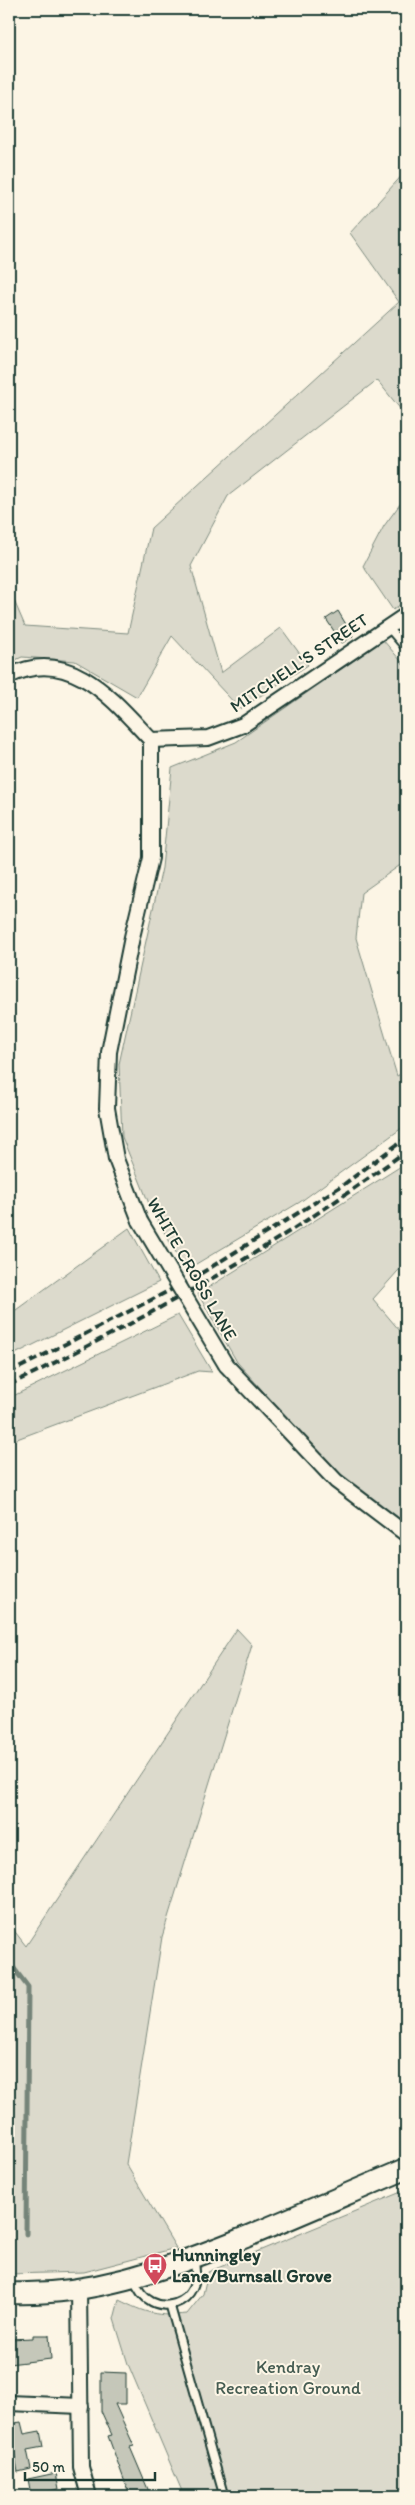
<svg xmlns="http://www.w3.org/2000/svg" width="415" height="2505" font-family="Itim,sans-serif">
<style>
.green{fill:#dcdacc;stroke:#7e8c80}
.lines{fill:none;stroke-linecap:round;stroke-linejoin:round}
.stream{stroke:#758479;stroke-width:5}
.building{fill:#c5c7b9;stroke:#1f3d34}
.lane-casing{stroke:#1f3d34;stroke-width:11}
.street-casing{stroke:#1f3d34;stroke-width:18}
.secondary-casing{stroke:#1f3d34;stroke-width:24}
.lane{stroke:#fcf5e5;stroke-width:7}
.street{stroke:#fcf5e5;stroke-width:14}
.secondary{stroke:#fcf5e5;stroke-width:20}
.rail{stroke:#1f3d34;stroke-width:4;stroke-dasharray:8 4;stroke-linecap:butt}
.street-bridge-casing{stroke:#1f3d34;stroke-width:18;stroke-linecap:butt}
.street-bridge{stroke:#fcf5e5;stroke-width:14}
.labels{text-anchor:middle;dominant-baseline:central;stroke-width:4;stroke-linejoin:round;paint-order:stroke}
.street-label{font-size:18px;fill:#1f3d34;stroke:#fcf5e5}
.poi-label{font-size:18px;font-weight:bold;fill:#1f3d34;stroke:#fcf5e5;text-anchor:start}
.park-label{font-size:18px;fill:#455c52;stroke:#fcf5e5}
</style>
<rect width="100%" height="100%" fill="#fcf5e5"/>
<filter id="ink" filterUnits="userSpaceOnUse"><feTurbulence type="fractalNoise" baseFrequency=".02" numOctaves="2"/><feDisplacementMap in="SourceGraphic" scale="10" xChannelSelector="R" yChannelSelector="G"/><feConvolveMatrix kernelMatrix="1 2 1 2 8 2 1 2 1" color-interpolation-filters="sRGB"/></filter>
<g filter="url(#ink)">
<g class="green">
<path d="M406,171V320L401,325L406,332V416L377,380L228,496L191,566L221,673L281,628L308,665L240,709L172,636L137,697L75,661L22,657L9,663V589L25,626L128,633L151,528L399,302L350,233Z"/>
<path d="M406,496V600L393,610L363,566L384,526Z"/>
<path d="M383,640L406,667V861L361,893L356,938L397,1076L406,1071V1125L300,1202L186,1270L152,1211L122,1137L119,1064L162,868L172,768L236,742Z"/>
<path d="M406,1163V1262L373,1299L406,1338V1528L338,1475L237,1362L198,1294Z"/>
<path d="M129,1228L159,1282L9,1357V1315Z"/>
<path d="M178,1315L212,1372L198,1371L9,1442V1398Z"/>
<path d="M237,1629L252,1645L162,1937L126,2164L176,2248L84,2272L9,2274V1924L26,1946Z"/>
<path d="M406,2190V2496H184L128,2364L114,2319L119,2300C145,2313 158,2317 187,2314L203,2294L208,2272Z"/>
</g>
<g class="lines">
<path class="stream" d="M9,1962L28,1987L26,2234"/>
</g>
<g class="building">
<path d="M338,611L353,636L342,643L326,619Z"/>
<path d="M33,2335H49L51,2359L9,2364V2339L33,2338Z"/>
<path d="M101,2372L126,2373V2404H115L134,2446L130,2447L150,2494L130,2496L108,2436L112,2435L101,2411Z"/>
<path d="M21,2422L24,2434L40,2431L43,2447L27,2450L31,2469L18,2472L9,2424Z"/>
<path d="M56,2473L59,2489L31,2495L28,2479Z"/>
</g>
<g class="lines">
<defs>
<g id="lane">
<path d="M388,627L406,648"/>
<path d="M134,2279C149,2325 209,2305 193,2259"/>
<path d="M170,2305L224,2496"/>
</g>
<g id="street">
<path d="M9,676C70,645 114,701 151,740"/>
<path d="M151,740L208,738L243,725L406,615"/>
<path d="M140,1221L116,1159L107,1108L109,1052L132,937L151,858V740"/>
<path d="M226,1365L336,1481L406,1534"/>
<path d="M79,2288L81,2467L89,2496"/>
<path d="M9,2403L81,2406"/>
</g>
<path id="secondary" d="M9,2293C90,2296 161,2271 236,2241C293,2218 349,2193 406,2169"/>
</defs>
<use href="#lane" class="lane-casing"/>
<use href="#street" class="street-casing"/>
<use href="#secondary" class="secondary-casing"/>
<use href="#lane" class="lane"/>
<use href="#street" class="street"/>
<use href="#secondary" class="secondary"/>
<g class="rail">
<path d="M9,1373L192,1279L343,1185L406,1138"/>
<path d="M9,1385C148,1318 283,1243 406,1151"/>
</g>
<defs>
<path id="street-bridge" d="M140,1221L226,1365"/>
</defs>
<use href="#street-bridge" class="street-bridge-casing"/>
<use href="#street-bridge" class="street-bridge"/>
</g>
</g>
<defs>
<symbol id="bus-pin" viewBox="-11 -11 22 30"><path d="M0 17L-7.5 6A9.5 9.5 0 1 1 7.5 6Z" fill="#d1495b" stroke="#fcf5e5"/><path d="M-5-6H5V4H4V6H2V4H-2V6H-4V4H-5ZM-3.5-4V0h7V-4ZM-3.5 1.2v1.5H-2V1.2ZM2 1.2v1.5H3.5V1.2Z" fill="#fff"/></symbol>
</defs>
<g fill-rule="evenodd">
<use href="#bus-pin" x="141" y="2251" width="28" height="38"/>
</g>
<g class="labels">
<g class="street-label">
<text transform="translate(299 663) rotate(-34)">MITCHELL'S STREET</text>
<text transform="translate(192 1269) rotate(60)">WHITE CROSS LANE</text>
</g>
<g class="poi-label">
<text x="172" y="2255">Hunningley<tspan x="172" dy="21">Lane/Burnsall Grove</tspan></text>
</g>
<g class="park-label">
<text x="288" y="2367">Kendray<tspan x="288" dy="21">Recreation Ground</tspan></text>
</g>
</g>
<rect width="415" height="2505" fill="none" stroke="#fcf5e5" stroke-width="30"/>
<rect x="15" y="15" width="385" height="2475" fill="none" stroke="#1f3d34" stroke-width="2" filter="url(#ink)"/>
<path d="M25 2472v8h130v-8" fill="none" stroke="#1f3d34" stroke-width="2.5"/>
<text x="32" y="2472" font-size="15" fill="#1f3d34" stroke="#fcf5e5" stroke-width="4" paint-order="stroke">50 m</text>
</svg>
